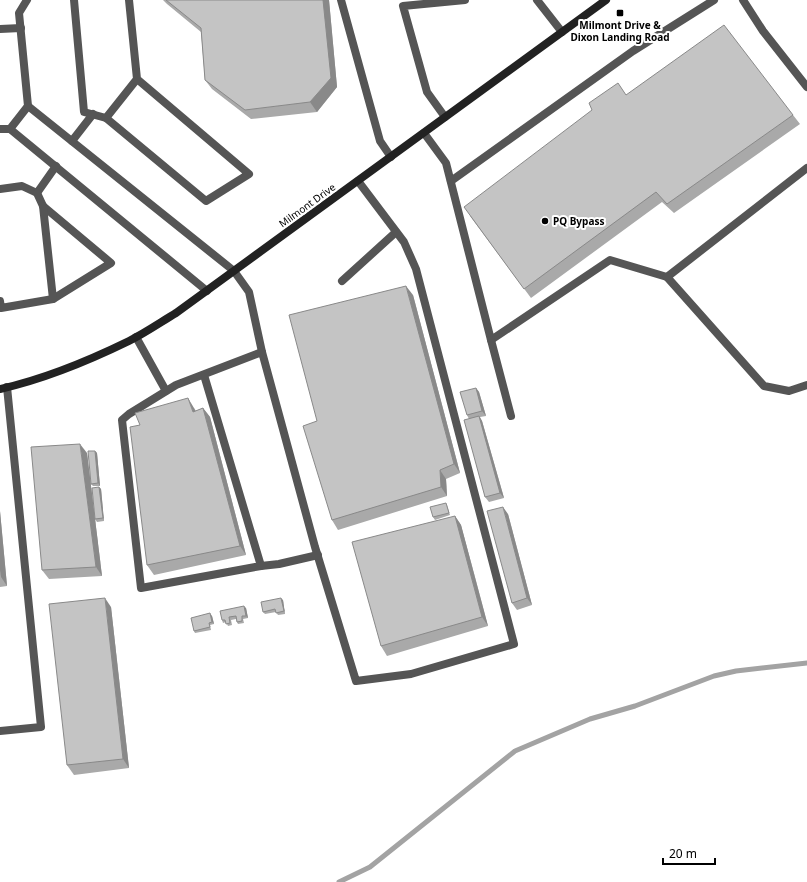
<svg xmlns="http://www.w3.org/2000/svg" width="807" height="882" font-family="'Noto Sans',sans-serif">
<style>
.lines{fill:none;stroke-linecap:round;stroke-linejoin:round}
.stream{stroke:#a3a3a3;stroke-width:5}
.lane{stroke:#555;stroke-width:8}
.secondary{stroke:#222;stroke-width:8}
.wall{fill:#a9a9a9}
.shaded-wall{fill:#898989}
.building{fill:#c4c4c4;stroke:#898989}
.poi-dot{fill:#000;stroke:#fff;stroke-width:1.5}
.labels{text-anchor:middle;dominant-baseline:central;stroke-width:4;stroke-linejoin:round;paint-order:stroke}
.poi-label{font-size:10px;font-weight:bold;fill:#000;stroke:#fff}
.street-label{font-size:10px;fill:#000;stroke:#fff}
</style>
<rect width="100%" height="100%" fill="#fff"/>
<g class="lines">
<path class="stream" d="M339,882L370,867L515,751L590,719L635,706L714,676L736,671L807,663"/>
<g class="lane">
<path d="M74,0L84,112L106,118"/>
<path d="M129,0L137,79L106,118L206,201L249,174L137,79"/>
<path d="M341,0L380,141L391,157"/>
<path d="M537,0L562,32"/>
<path d="M743,0L763,31L807,87"/>
<path d="M0,29L21,28"/>
<path d="M28,106L234,271L249,292L262,352"/>
<path d="M445,117L427,92L403,6L465,0"/>
<path d="M0,129H10L207,291"/>
<path d="M10,129L28,106L19,13L27,0"/>
<path d="M424,133L446,163L491,340L610,260L667,277L807,168"/>
<path d="M72,141L93,114"/>
<path d="M451,181L633,51L714,0"/>
<path d="M0,189L22,186L37,193L43,206L111,263L53,299L1,308L0,301"/>
<path d="M37,193L56,166"/>
<path d="M43,206L53,299"/>
<path d="M667,277L764,386L789,391L807,385"/>
<path d="M342,281L396,232"/>
<path d="M136,337L166,391"/>
<path d="M491,340L511,416"/>
<path d="M204,375L261,566L141,588L122,420L129,414L176,385L262,352L315,547L356,681L411,674L514,644L416,269L404,242L358,181"/>
<path d="M261,566L279,564L318,555"/>
<path d="M0,731L41,727L7,387"/>
</g>
<path class="secondary" d="M0,389C45,379 88,361 129,341C145,333 161,322 176,313L606,0"/>
</g>
<g class="wall">
<path d="M163,0H329L337,87L317,112L251,119L212,89L205,80L201,32L167,4Z"/>
<path d="M627,95L793,115L800,124L674,213L662,202L531,298L470,216Z"/>
<path d="M413,295L460,473L446,479L447,496L338,530L332,520Z"/>
<path d="M476,388L479,392L486,416L480,417L482,421L504,498L489,502L485,497L469,419L467,415Z"/>
<path d="M194,408L196,411L203,408L210,417L246,555L154,575L147,565Z"/>
<path d="M95,451L97,453L100,486H93L91,484Z"/>
<path d="M87,453L102,576L49,579L42,570Z"/>
<path d="M99,487L101,489L104,521L97,522L95,519Z"/>
<path d="M447,505L450,515L435,520L433,517Z"/>
<path d="M0,511L7,586L0,587Z"/>
<path d="M508,514L532,605L517,610L512,603Z"/>
<path d="M455,516L461,525L488,626L387,656L381,646Z"/>
<path d="M283,600L285,614L278,615L276,612L265,614L263,612Z"/>
<path d="M111,607L129,768L74,775L67,765Z"/>
<path d="M246,608L248,618L243,619L244,623L238,624L237,622L236,619L231,620L232,625L228,626L226,622L223,623L222,620Z"/>
<path d="M212,616L214,624L210,625L211,630L195,633L194,631Z"/>
</g>
<g class="shaded-wall">
<path d="M323,0H329L337,87L317,112L310,102Z"/>
<path d="M406,286L413,295L460,473L454,464Z"/>
<path d="M476,388L479,392L486,416L482,411Z"/>
<path d="M188,398L194,408L199,421L193,412Z"/>
<path d="M203,408L210,417L246,555L240,546Z"/>
<path d="M479,416L482,421L504,498L500,493Z"/>
<path d="M80,444L87,453L102,576L96,567Z"/>
<path d="M95,451L97,453L100,486L98,483Z"/>
<path d="M440,470L446,479L447,496L441,487Z"/>
<path d="M99,487L101,489L104,521L103,518Z"/>
<path d="M503,507L508,514L532,605L527,598Z"/>
<path d="M0,511L7,586L1,577L0,570Z"/>
<path d="M455,516L461,525L488,626L482,617Z"/>
<path d="M105,598L111,607L129,768L123,759Z"/>
<path d="M281,598L283,600L285,614L284,611Z"/>
<path d="M244,606L246,608L248,618L246,616Z"/>
<path d="M210,613L212,616L214,624L212,622Z"/>
</g>
<g class="building">
<path d="M166,0H323L331,78L310,102L245,110L205,80L201,28Z"/>
<path d="M724,25L793,115L667,204L656,192L524,289L464,207L592,110L589,103L618,83L626,95Z"/>
<path d="M406,286L454,464L440,470L441,487L332,520L303,426L317,421L289,315Z"/>
<path d="M476,388L482,411L467,415L460,392Z"/>
<path d="M188,398L193,412L203,408L240,546L147,565L130,427L140,425L135,413Z"/>
<path d="M479,416L500,493L485,497L464,420Z"/>
<path d="M80,444L96,567L42,570L31,447Z"/>
<path d="M88,451H95L98,483L91,484Z"/>
<path d="M99,487L103,518L95,519L92,488Z"/>
<path d="M446,503L449,513L433,517L430,507Z"/>
<path d="M503,507L527,598L512,603L487,511Z"/>
<path d="M455,516L482,617L381,646L352,542Z"/>
<path d="M105,598L123,759L67,765L49,604Z"/>
<path d="M281,598L284,611L276,613L275,609L263,612L261,602Z"/>
<path d="M244,606L246,616H242V621L237,622L236,616L229,617L230,623L226,624L225,620H222L220,611Z"/>
<path d="M210,613L212,622L209,623L210,627L194,631L191,618Z"/>
</g>
<g class="poi-dot">
<rect x="616" y="9" width="8" height="8" rx="2"/>
<circle cx="545" cy="221" r="4"/>
</g>
<g class="labels">
<g class="poi-label">
<text x="620" y="25">Milmont Drive &amp;<tspan x="620" dy="12">Dixon Landing Road</tspan></text>
<text x="553" y="221" text-anchor="start">PQ Bypass</text>
</g>
<g class="street-label">
<text transform="translate(307 205) rotate(-36)">Milmont Drive</text>
</g>
</g>
<path d="M663 858v6h52v-6" fill="none" stroke="#000000" stroke-width="2"/>
<text x="669" y="858" font-size="12" fill="#000000" stroke="#ffffff" stroke-width="3" paint-order="stroke">20 m</text>
</svg>
